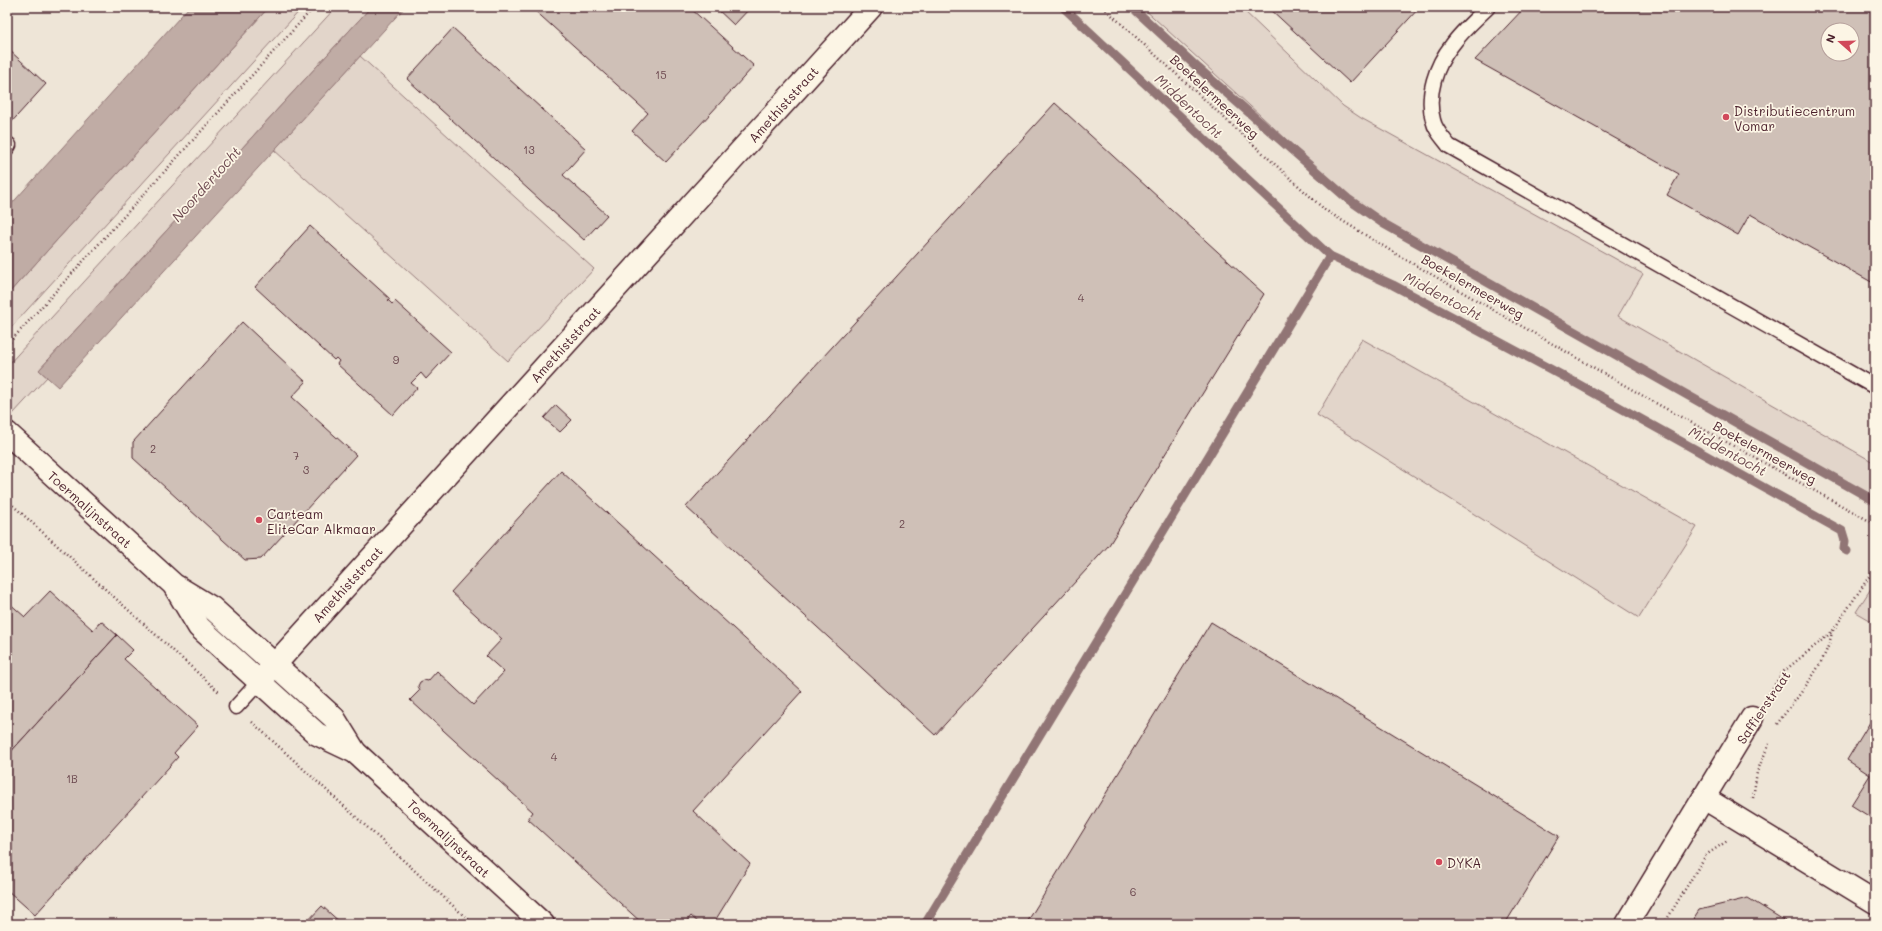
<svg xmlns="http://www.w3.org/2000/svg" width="1882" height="931" font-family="Mali,sans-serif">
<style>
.built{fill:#eee5d7;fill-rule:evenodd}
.green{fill:#e2d5ca;stroke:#967a7a}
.water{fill:#c0aca5;stroke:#917474}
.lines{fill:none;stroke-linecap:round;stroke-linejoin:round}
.stream{stroke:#917474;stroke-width:9}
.building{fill:#cfc0b7;stroke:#4a1f2b;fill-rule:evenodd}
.service-casing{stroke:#4a1f2b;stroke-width:17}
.minor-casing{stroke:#4a1f2b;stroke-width:25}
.tertiary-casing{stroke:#4a1f2b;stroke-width:25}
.path{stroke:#4a1f2b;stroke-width:2.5;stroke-dasharray:1 3;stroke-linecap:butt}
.service{stroke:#fcf5e5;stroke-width:14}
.minor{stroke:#fcf5e5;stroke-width:22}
.tertiary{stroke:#fcf5e5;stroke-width:22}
.poi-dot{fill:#d1495b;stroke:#fcf5e5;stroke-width:1.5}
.labels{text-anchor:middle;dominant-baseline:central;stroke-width:3.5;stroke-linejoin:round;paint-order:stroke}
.number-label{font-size:11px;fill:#6b474e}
.street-label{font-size:13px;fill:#4a1f2b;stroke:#fcf5e5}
.poi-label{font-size:13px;fill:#4a1f2b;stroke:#fcf5e5;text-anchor:start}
.water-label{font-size:14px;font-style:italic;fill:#6d4950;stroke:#fcf5e5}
</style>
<rect width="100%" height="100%" fill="#fcf5e5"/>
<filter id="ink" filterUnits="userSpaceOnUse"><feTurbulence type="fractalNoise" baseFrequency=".025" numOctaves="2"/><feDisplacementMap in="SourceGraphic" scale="8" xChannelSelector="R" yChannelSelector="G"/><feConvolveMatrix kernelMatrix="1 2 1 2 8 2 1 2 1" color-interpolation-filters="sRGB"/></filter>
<g filter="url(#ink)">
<path class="built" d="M7,7H1875V924H7ZM1828,30H1852V54H1828Z"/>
<g class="green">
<path d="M269,7H303L7,332V295Z"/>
<path d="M336,7H371L39,370L47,377L13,414L7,408V366Z"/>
<path d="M1142,7H1240L1343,106L1361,118L1643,274L1618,316L1875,463V498L1358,205Z"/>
<path d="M360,56L594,269L508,361L274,150Z"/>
<path d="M1362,339L1697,527L1639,618L1317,415Z"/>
<path d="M1875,582V623L1856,612Z"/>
</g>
<g class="water">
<path d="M189,7H269L7,295V209Z"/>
<path d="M371,7H405L58,387L39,370Z"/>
</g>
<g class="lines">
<g class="stream">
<path d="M1063,7L1330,256L1393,285L1567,378L1842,531L1845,541L1844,549L1847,551"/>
<path d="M1132,7L1198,68L1348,199L1384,224L1875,501"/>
<path d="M925,924L1330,256"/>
</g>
</g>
<g class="building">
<path d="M531,7H689L754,66L666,162L632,131L648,113Z"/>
<path d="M715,7H751L734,25Z"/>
<path d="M1268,7H1420L1350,83Z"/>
<path d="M1525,7H1875V284L1750,214L1738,235L1667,195L1679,174L1475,60ZM1828,30H1852V54H1828Z"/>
<path d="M453,28L586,149L563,175L607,215L584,240L407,79Z"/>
<path d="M7,48L46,84L7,127Z"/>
<path d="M1055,103L1264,294L1109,545L935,735L686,507Z"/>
<path d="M310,226L390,299L388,300L392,304L395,301L451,352L426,379L421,373L411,383L417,388L393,415L337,364L339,361L336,358L334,360L255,287Z"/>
<path d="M242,322L306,382L292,397L356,455L261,559L245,560L133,458V442Z"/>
<path d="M556,405L572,420L560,432L544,418Z"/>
<path d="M561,471L802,691L693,811L750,864L713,924H700L691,916L684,924H643L528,819L533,812L410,700L420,690L418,686L420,682L424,680L428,681L437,671L473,705L504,672L486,656L502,639L451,592Z"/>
<path d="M50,591L93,630L101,621L117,635L7,756V601L25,617Z"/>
<path d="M1211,622L1559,836L1505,924H1026Z"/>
<path d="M117,635L133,650L124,659L198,726L174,753L178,757L35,915L7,890V756Z"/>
<path d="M1875,714V820L1851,805L1870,775L1847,760Z"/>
<path d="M1748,898L1790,924H1690L1699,910Z"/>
<path d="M322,906L342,924H305Z"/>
</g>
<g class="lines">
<defs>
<g id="service">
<path d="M1488,7C1476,19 1462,31 1452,45C1436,65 1426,95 1433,120C1435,130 1443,138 1449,146L1875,387"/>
<path d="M7,148L9,145"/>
<path d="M236,707L259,682"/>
</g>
<g id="minor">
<path d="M259,682L871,7"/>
<path d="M1704,798L1875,902"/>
<path d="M1627,924L1752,718"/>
</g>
<g id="tertiary">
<path d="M7,433L174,585L212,608L334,718L355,752L543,924"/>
<path d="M175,587L199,627L317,734L355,752"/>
</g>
</defs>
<use href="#service" class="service-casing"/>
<use href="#minor" class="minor-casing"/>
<use href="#tertiary" class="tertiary-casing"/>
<g class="path">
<path d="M1103,7L1325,210L1396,254L1652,401L1875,524"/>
<path d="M7,345L314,7"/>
<path d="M7,500L220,693"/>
<path d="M1766,698L1783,672L1832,632L1875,568"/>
<path d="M252,722L473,924"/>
<path d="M1777,724C1797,697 1826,665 1832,632"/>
<path d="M1753,798L1757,772L1769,744"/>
<path d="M1664,924L1706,855L1727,841"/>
</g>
<use href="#service" class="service"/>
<use href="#minor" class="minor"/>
<use href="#tertiary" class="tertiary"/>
</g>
</g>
<g class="poi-dot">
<circle cx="1726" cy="117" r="4"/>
<circle cx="259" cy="520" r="4"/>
<circle cx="1439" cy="862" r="4"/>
</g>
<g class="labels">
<g class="number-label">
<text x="661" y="74">15</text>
<text x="529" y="149">13</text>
<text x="1081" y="297">4</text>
<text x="396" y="359">9</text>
<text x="153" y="448">2</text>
<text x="296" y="455">7</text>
<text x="306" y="469">3</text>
<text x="902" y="523">2</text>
<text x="554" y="756">4</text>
<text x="72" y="778">1B</text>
<text x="1133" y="891">6</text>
</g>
<g class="street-label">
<text transform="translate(1215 96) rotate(43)">Boekelermeerweg</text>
<text transform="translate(783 104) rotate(-48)">Amethiststraat</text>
<text transform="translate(1473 286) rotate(30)">Boekelermeerweg</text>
<text transform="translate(565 344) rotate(-48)">Amethiststraat</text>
<text transform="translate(1765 452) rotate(29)">Boekelermeerweg</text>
<text transform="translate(90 509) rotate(42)">Toermalijnstraat</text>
<text transform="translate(347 584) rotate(-48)">Amethiststraat</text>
<text transform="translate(1763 707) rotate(-56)">Saffierstraat</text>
<text transform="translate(449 838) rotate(43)">Toermalijnstraat</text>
</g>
<g class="poi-label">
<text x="1734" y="110">Distributiecentrum<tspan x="1734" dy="15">Vomar</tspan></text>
<text x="267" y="513">Carteam<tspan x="267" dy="15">EliteCar Alkmaar</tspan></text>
<text x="1447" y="862">DYKA</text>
</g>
<g class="water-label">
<text transform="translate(1189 106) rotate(43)">Middentocht</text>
<text transform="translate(206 184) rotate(-48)">Noordertocht</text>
<text transform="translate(1443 296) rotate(28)">Middentocht</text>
<text transform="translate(1728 451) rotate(29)">Middentocht</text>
</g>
</g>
<rect width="1882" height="931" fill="none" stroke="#fcf5e5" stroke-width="24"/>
<rect x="12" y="12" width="1858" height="907" fill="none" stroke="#4a1f2b" stroke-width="1.5" filter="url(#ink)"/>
<g transform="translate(1840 42) rotate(290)"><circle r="19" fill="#fcf5e5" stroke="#b59f9b"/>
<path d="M0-3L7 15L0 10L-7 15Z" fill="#d1495b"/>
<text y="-6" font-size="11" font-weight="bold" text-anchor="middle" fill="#4a1f2b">N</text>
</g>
</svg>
